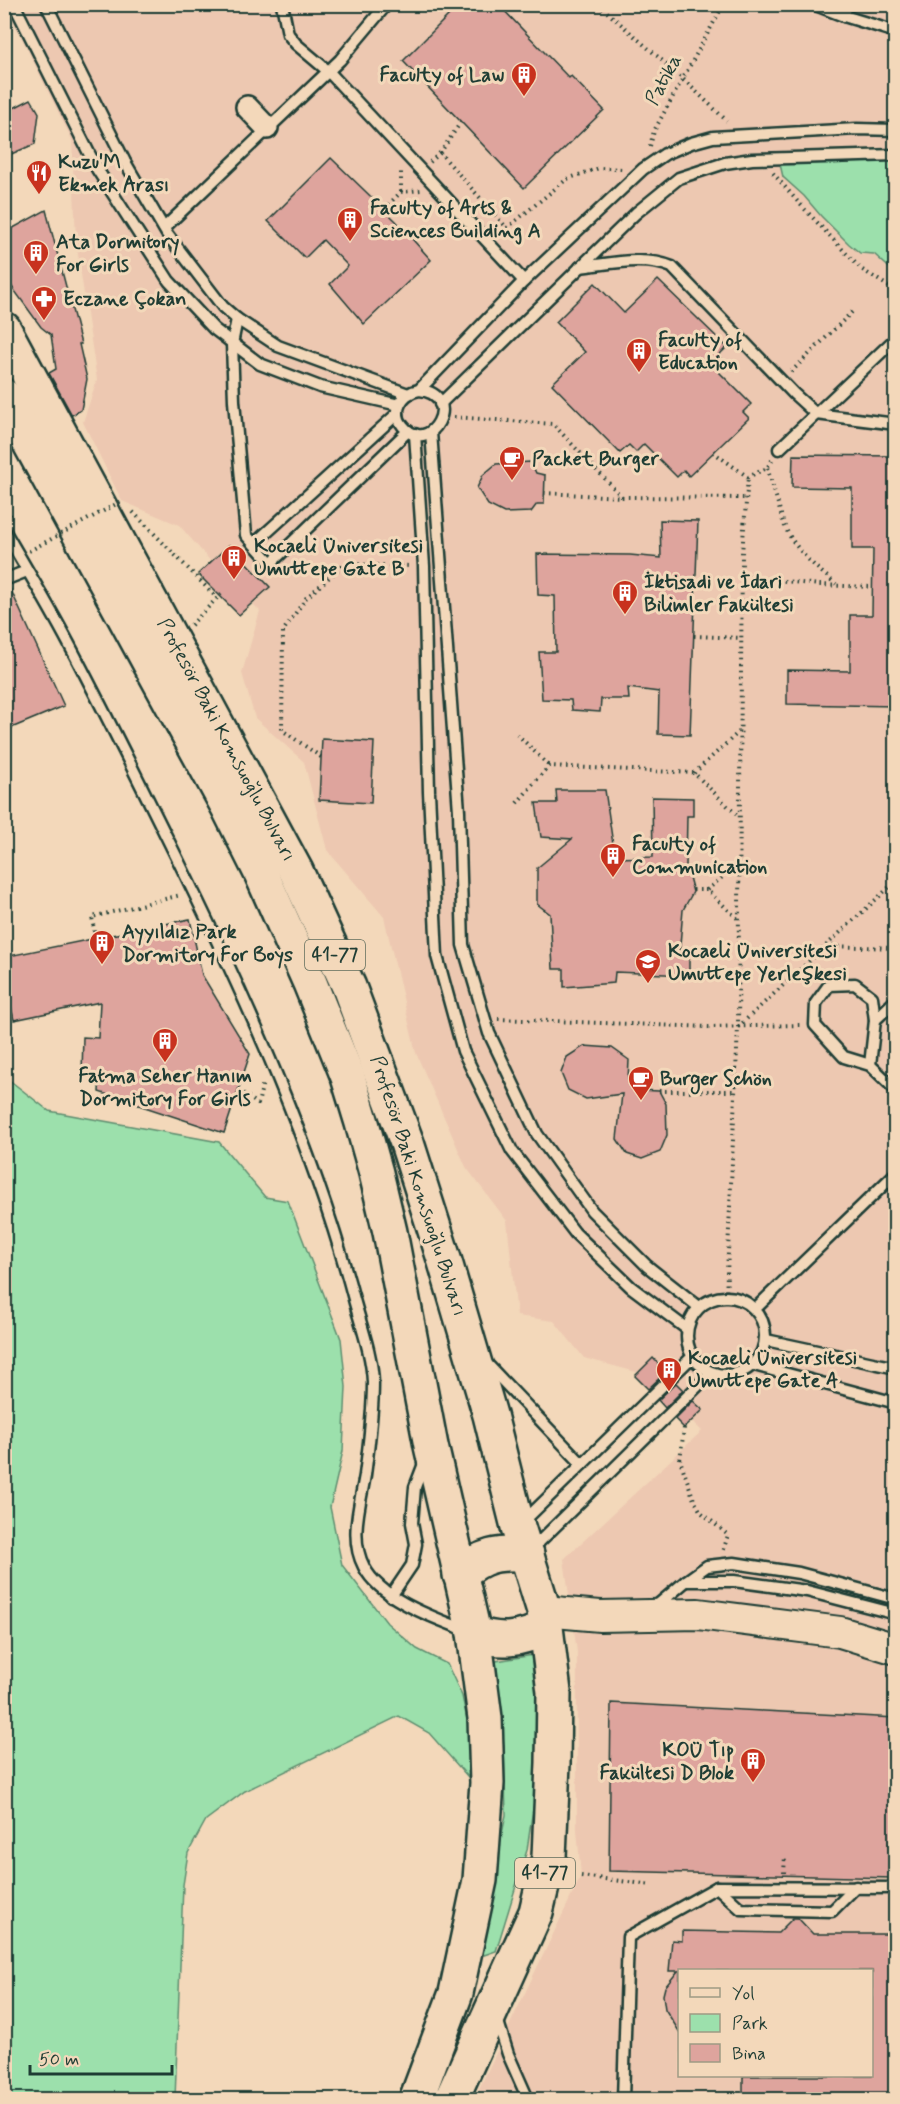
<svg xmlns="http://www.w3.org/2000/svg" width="900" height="2104" font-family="Mynerve,sans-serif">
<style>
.built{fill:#edc8b1;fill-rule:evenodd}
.green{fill:#9ce0ac;stroke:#5e8e70;stroke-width:1.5}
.building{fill:#dea49d;stroke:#1f3d34;stroke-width:1.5}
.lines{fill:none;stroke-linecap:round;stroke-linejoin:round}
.service-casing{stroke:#1f3d34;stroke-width:15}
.minor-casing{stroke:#1f3d34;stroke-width:26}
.secondary-casing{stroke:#1f3d34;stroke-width:34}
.trunk-casing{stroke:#1f3d34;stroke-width:38}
.path{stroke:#1f3d34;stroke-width:4;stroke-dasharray:1.5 4.5;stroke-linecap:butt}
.service{stroke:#f3d8ba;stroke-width:10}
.minor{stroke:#f3d8ba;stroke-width:21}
.secondary{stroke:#f3d8ba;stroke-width:30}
.trunk{stroke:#f3d8ba;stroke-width:33}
.path-bridge{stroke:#1f3d34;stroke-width:4;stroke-dasharray:1.5 4.5;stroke-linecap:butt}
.labels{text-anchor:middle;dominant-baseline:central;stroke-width:6;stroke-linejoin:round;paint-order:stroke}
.shield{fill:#f3d8ba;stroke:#5f6c5c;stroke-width:1.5}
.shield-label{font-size:18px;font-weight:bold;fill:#1f3d34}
.poi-label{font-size:20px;font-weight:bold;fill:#1f3d34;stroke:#f3d8ba;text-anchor:start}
.street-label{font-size:20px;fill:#1f3d34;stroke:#f3d8ba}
</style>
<rect width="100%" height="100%" fill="#f3d8ba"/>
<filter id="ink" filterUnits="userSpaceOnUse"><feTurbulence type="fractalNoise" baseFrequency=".0167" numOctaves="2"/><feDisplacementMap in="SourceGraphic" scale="12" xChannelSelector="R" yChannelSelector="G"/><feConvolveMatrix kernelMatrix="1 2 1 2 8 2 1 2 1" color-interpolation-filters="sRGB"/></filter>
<g filter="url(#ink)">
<path class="built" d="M5,4L895,5V2099L484,2100L478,2091L581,1876L577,1830V1652L564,1559L702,1431L644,1374L584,1358L554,1321L517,1316L507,1221L466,1167L416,1053L384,917L327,850L304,762L255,718L242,673L260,611L214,565L179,525L122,501L83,422L97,380L76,241L72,140ZM680,1970H872V2076H680Z"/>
<g class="green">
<path d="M895,160V273L874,254L860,253L849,244L821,216L804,196L783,177L780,164L819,161L831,164Z"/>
<path d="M4,1076L49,1111L219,1142L265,1197L288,1201L341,1339L346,1387L343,1451L330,1507L342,1565L387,1623L417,1649L447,1664L462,1696L477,1766L476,1786L429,1733L399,1716L245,1791L206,1820L188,1853L183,1885L175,2099H5Z"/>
<path d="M540,1654V1760L527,1850L496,1951L484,1955L479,1947L480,1938L506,1815L504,1748L496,1661Z"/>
</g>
<g class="building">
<path d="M460,4H498L569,78L571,76L604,110L524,188L403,61Z"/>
<path d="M31,99L39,113L35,144L4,157V113Z"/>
<path d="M331,158L396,221L431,260L364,324L330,284L348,266L323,240L305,258L268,221Z"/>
<path d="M46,210L81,344H79L87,379L81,410L72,415L49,373L56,369L51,335L41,327L12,287L4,265V233Z"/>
<path d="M658,280L727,347L718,356L726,364L718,371L751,404L743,412L749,418L689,476L684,470L677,477L644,444L636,452L629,445L620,453L552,384L585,352L556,322L595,283L624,313Z"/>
<path d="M793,455L896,456V706L787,704V670L850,671V615H872L873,549H852V488L792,487Z"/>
<path d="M531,462L536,473L545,475L544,504H537L531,512L504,513L488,505L477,488L483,475L496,464Z"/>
<path d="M660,520L698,521L690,735L658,734L659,692L628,688L629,699H601L600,712L572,710L571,700L542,699L539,652H556L555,596L538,595L537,554L630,555L661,558Z"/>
<path d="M229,545L270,587L239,615L198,574Z"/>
<path d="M9,586L64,706L4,731V587Z"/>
<path d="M322,739L374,742L371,803L319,800Z"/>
<path d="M556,790H605L615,858L653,857L652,797L693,798V816H687L686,866L693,892L683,910L679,956H689V975L615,972L614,983L564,987V969H553L550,914L537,904V868L572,839L541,837L536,803H557Z"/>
<path d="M190,919L202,975L250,1054L224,1133L99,1092L100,1074L82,1073L83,1037L98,1038L100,1002L14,1020L4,975V957Z"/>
<path d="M584,1046L612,1048L629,1060L628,1080L637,1090L659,1091L666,1104L667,1135L660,1152L642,1159L627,1154L617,1139L622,1094L586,1099L568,1090L561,1073L567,1057Z"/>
<path d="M653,1358L666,1372L648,1389L635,1376Z"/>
<path d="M676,1383L683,1390L665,1408L658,1400Z"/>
<path d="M693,1401L703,1410L684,1428L675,1419Z"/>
<path d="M611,1703L896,1718V1849H892V1878L609,1871Z"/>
<path d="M793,1918H798L813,1934H896V2100H743V2076H872V1971H680V2033L665,2009L663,1995L665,1987L678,1971H669L672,1940L682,1941V1931L778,1933Z"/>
</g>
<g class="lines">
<defs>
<g id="service">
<path d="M14,4L97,169L169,281L214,329L260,364L320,387L399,405"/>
<path d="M46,4L125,162L167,234L223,307L237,319L278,346L408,394"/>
<path d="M282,4L288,34L296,44L328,71L524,281"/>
<path d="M813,4L844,16"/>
<path d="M847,4L844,16L896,32"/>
<path d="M164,228L340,60L387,4"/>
<path d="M580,267C609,264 644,255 672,267L794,394L816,414L896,424"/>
<path d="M237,319L232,344L234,401L246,535L271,563L408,431"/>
<path d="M419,390C466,394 430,459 403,426C391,411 402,393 419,390L524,281L643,169L665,154L691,143L713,137L857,129L896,130"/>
<path d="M440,404L636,213L679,178L725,163L752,159L896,155"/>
<path d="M431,432L459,811L463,945L489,1033L537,1134L592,1211L647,1266L699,1307"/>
<path d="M415,434L424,566L429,792L437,956L463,1051L512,1151L575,1233L631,1287L687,1329"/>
<path d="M779,449L892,342"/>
<path d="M4,530C26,568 49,606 69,644C106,714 141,785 176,856C247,1000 314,1148 355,1303C362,1328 372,1356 373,1382C373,1413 369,1445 365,1475C360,1505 349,1539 364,1567C381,1600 435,1618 468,1631"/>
<path d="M254,544L398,413"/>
<path d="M4,580L27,571"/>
<path d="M875,1020L896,1000"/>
<path d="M870,1065L875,1020L872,997L855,984L829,985L816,1003L815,1025L844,1057L870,1065L896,1090"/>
<circle cx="726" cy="1336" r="39"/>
<path d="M755,1309L896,1173"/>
<path d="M766,1340L896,1368"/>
<path d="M485,1362L582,1464"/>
<path d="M754,1365L896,1403"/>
<path d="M523,1522L692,1357"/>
<path d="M531,1550L710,1374"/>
<path d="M686,1581H734L807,1591L896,1614"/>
<path d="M391,1596L412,1565L416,1544L412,1523L415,1487L425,1461"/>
<path d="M654,1608L686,1581L707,1566L734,1563L799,1573L896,1599"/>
<path d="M717,1887L741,1909L832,1911L856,1887"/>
<path d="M499,2025L508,2054L527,2097L531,2100"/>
<path d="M623,2100L628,1937L717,1887L896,1888"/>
</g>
<path id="minor" d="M247,107L267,128"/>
<path id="secondary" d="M544,1611L600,1616L698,1614L840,1632L896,1649"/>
<g id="trunk">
<path d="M4,329L296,871L349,987L407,1143L445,1262L490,1415L518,1527L544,1611L554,1692L553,1763L549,1857L536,1912L451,2100"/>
<path d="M4,396L228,807L261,873L310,983L348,1077L362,1123L376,1173L390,1232L431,1446L474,1633L485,1718L487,1783L480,1880L456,1993L416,2100"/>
<path d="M460,1575C482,1554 498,1553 527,1554"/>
<path d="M474,1633C500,1643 521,1640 545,1628"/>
</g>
</defs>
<use href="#service" class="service-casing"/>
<use href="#minor" class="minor-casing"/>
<use href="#secondary" class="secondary-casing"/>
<use href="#trunk" class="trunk-casing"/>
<g class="path">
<path d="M598,4L682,78L727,121"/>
<path d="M650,146L654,131L720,11"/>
<path d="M440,153L461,122"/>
<path d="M430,162L440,153L507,228L567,179L599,168L624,169"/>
<path d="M773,173L798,202L861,269L896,291"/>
<path d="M401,192V169"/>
<path d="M384,209L401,192L421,190"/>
<path d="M791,372L853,311"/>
<path d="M454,417L553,424L622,497"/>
<path d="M713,452L748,477L767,468L772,460"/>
<path d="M767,468C773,485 777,501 782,518C790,546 814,566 836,584"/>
<path d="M544,493L622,497L746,498"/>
<path d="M4,504L12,518"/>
<path d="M133,512L217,598"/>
<path d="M742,576L819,585L872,587"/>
<path d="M191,625L221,594"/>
<path d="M694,636L741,638"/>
<path d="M517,734L549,766"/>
<path d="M321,757L282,730L283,631L306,598L344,564L412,566"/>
<path d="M694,773L740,731"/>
<path d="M517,803L549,766L694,773L739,817"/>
<path d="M693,890H707L738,919"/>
<path d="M707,890L739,863"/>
<path d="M95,938L92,917L181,895"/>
<path d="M826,946L896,948"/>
<path d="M498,1019L708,1027L803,1025"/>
<path d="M738,1027L896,881"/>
<path d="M238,1090L258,1104L263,1082"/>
<path d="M659,1091H735"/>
<path d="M726,1297L738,1027L742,553L748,477"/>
<path d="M684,1428L680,1460L694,1500L701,1512L728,1535L723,1552"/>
<path d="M784,1873L785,1856"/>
<path d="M581,1876L652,1885"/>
</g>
<use href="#service" class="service"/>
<use href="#minor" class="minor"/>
<use href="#secondary" class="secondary"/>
<use href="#trunk" class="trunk"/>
<path class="path-bridge" d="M29,551L122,501"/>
</g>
</g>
<defs>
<symbol id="building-pin" viewBox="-11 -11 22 30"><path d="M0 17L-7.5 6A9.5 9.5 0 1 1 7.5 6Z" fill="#c8321e" stroke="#f3d8ba"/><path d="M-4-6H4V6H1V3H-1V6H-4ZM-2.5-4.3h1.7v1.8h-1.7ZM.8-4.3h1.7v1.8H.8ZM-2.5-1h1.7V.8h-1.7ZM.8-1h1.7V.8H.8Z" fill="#fff"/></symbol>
<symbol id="restaurant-pin" viewBox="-11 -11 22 30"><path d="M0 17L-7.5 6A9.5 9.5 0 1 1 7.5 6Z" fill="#c8321e" stroke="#f3d8ba"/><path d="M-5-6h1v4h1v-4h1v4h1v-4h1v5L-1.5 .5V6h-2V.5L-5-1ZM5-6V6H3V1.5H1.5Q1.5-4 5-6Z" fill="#fff"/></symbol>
<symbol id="pharmacy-pin" viewBox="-11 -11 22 30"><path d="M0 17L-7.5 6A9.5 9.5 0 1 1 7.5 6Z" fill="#c8321e" stroke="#f3d8ba"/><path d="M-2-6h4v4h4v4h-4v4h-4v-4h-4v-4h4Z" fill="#fff"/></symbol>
<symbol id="cafe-pin" viewBox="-11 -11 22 30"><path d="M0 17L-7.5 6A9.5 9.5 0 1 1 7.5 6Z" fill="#c8321e" stroke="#f3d8ba"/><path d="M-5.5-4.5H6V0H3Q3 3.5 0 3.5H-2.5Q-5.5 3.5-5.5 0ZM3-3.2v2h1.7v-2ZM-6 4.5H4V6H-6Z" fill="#fff"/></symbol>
<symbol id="university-pin" viewBox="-11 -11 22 30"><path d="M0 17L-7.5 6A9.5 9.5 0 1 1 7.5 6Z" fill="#c8321e" stroke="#f3d8ba"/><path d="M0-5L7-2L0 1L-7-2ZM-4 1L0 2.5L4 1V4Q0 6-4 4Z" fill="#fff"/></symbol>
</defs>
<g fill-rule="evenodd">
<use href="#building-pin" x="509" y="60" width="30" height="40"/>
<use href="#restaurant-pin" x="24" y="158" width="30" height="40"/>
<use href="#building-pin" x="335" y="205" width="30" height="40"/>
<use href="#building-pin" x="21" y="238" width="30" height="40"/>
<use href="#pharmacy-pin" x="29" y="284" width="30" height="40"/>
<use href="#building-pin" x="624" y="336" width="30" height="40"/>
<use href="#cafe-pin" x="497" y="444" width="30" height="40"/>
<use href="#building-pin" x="219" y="543" width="30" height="40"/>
<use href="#building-pin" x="610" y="578" width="30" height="40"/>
<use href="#building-pin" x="598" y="841" width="30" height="40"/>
<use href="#building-pin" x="87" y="928" width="30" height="40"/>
<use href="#university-pin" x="633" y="947" width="30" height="40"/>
<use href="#building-pin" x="150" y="1026" width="30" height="40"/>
<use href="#cafe-pin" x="626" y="1064" width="30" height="40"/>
<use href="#building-pin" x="654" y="1355" width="30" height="40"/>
<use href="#building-pin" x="738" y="1746" width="30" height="40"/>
</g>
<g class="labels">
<g class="shield">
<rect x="305" y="940" width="60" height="30" rx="4.5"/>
<rect x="515" y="1858" width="60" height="30" rx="4.5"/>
</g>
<g class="shield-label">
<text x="335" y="955">41-77</text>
<text x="545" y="1873">41-77</text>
</g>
<g class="poi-label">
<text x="504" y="75" text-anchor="end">Faculty of Law</text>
<text x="58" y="162">Kuzu'M<tspan x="58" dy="23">Ekmek Arası</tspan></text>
<text x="370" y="208">Faculty of Arts &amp;<tspan x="370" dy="23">Sciences Building A</tspan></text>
<text x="56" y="242">Ata Dormitory<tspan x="56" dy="23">For Girls</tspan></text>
<text x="63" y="299">Eczane Çokan</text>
<text x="658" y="340">Faculty of<tspan x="658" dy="23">Education</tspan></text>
<text x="532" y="459">Packet Burger</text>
<text x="254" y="546">Kocaeli Üniversitesi<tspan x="254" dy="23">Umuttepe Gate B</tspan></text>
<text x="644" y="582">İktisadi ve İdari<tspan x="644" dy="23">Bilimler Fakültesi</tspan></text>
<text x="632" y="844">Faculty of<tspan x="632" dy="23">Communication</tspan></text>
<text x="122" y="932">Ayyıldız Park<tspan x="122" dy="23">Dormitory For Boys</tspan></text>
<text x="668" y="951">Kocaeli Üniversitesi<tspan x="668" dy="23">Umuttepe Yerleşkesi</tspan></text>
<text x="165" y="1076" text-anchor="middle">Fatma Seher Hanım<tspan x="165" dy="23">Dormitory For Girls</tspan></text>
<text x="660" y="1079">Burger Schön</text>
<text x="688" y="1358">Kocaeli Üniversitesi<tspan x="688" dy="23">Umuttepe Gate A</tspan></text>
<text x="734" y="1750" text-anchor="end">KOÜ Tıp<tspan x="734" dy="23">Fakültesi D Blok</tspan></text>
</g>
<g class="street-label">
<text transform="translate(664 80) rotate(-62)">Patika</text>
<text transform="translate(226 740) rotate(62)">Profesör Baki Komsuoğlu Bulvarı</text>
<text transform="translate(418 1186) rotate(72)">Profesör Baki Komsuoğlu Bulvarı</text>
</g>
</g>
<rect width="900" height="2104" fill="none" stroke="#f3d8ba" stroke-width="24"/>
<rect x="12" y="12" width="876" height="2080" fill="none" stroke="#1f3d34" stroke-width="2" filter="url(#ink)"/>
<rect x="678" y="1969" width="195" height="108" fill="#f3d8ba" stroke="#9e9a84" stroke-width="1.5"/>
<rect x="690" y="1988" width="30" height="9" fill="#f3d8ba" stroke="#9e9a84" stroke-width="1.5"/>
<text x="732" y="1999" font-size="18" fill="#1f3d34">Yol</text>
<rect x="690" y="2014" width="30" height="18" fill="#9ce0ac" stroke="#9e9a84" stroke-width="1.5"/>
<text x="732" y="2029" font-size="18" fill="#1f3d34">Park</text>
<rect x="690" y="2044" width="30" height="18" fill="#dea49d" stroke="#9e9a84" stroke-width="1.5"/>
<text x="732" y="2059" font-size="18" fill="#1f3d34">Bina</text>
<path d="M30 2065v9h142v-9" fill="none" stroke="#1f3d34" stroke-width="3"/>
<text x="39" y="2065" font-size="18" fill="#1f3d34" stroke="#f3d8ba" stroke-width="4.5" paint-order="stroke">50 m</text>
</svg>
